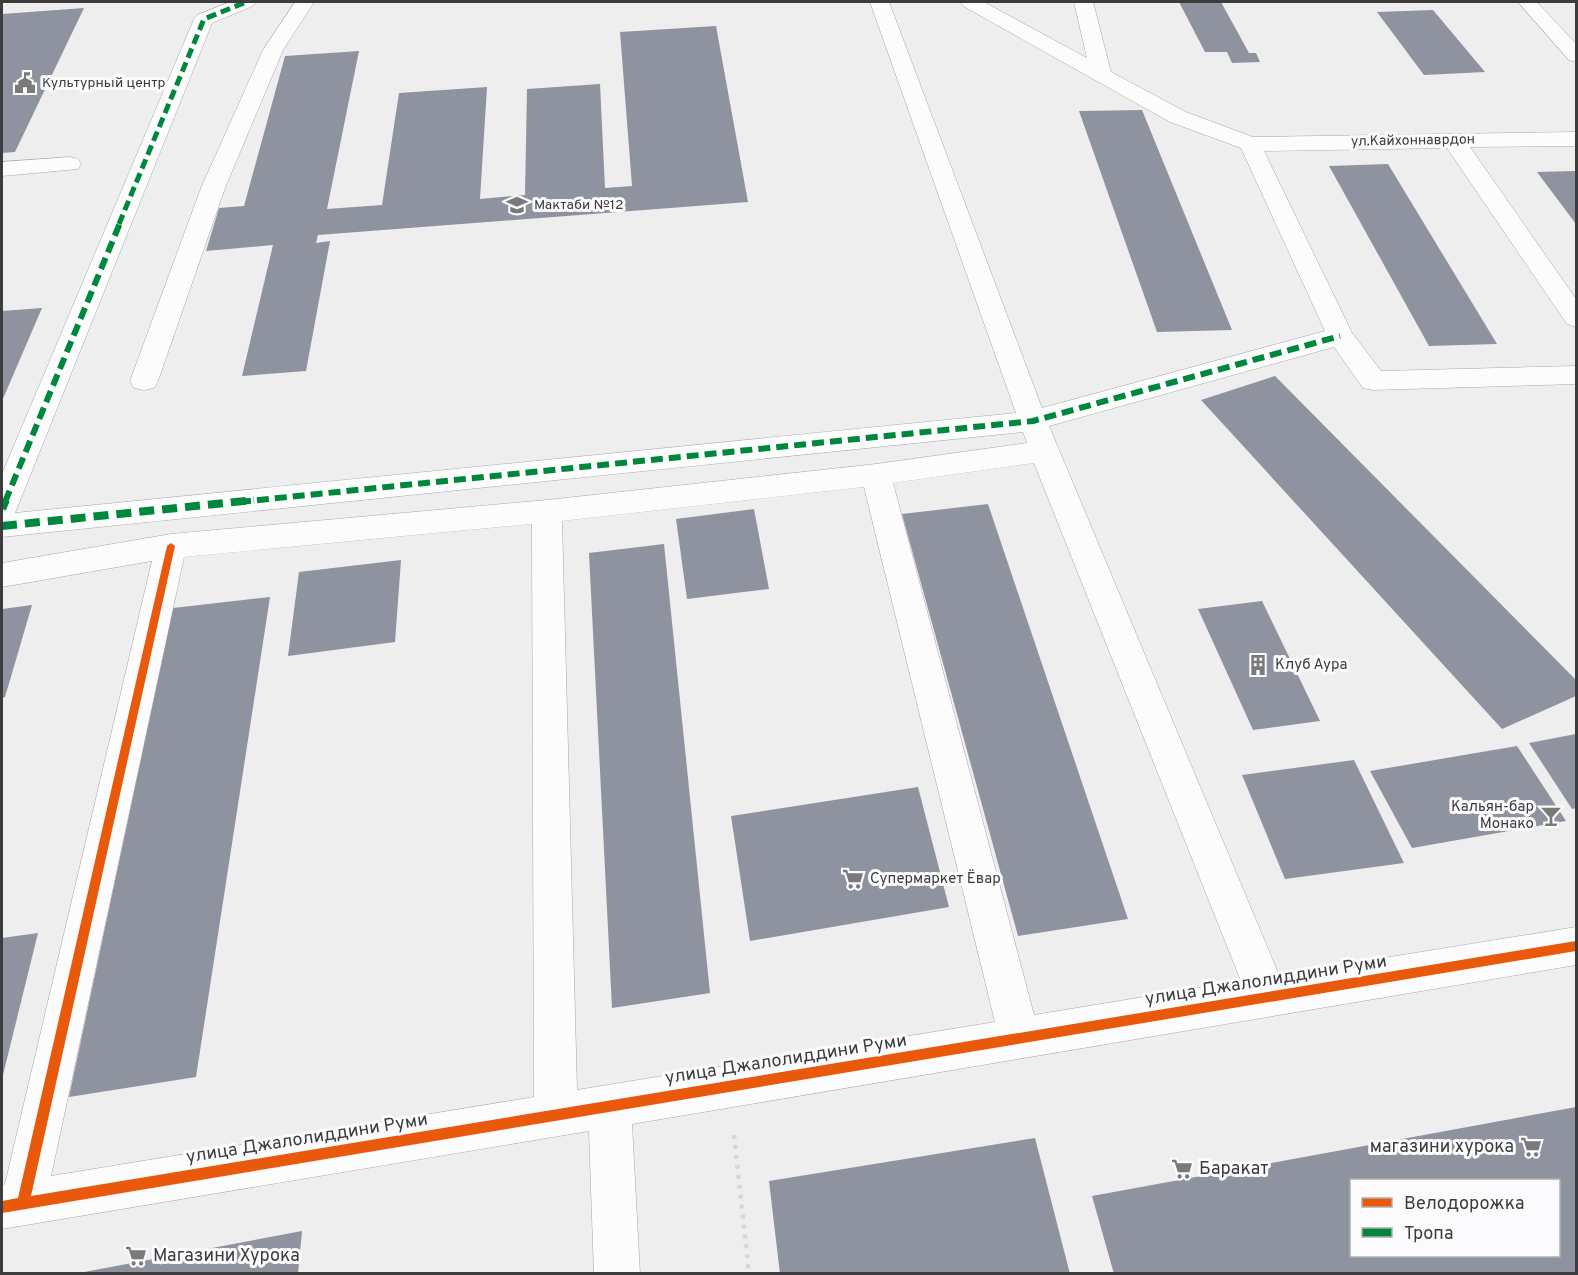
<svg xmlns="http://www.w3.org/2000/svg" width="1578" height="1275" font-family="Overpass,sans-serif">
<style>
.building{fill:#8f939f;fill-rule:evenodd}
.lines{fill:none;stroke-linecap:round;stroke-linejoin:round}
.minor-casing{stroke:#a6a6a6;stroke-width:1}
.path{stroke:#d6d6d7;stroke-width:4.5;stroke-dasharray:4 6;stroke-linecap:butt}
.minor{fill:#fcfcfd;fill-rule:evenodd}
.quiet-far2{stroke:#00873e;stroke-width:5;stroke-dasharray:10 5;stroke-linecap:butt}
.quiet-far1{stroke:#00873e;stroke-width:6;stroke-dasharray:12 6;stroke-linecap:butt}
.quiet{stroke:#00873e;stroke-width:8;stroke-dasharray:15 8;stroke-linecap:butt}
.cycleway-casing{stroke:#fbfafd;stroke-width:4}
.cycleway{fill:#e8590c;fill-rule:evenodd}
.labels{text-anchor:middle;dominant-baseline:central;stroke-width:6;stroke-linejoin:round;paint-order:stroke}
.far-poi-label{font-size:14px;fill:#3c3c3d;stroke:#fbfafd;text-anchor:start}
.far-street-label{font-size:14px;fill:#3c3c3d;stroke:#fbfafd}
.poi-label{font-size:15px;fill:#3c3c3d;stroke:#fbfafd;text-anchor:start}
.near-street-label{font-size:18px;fill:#3c3c3d;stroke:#fbfafd}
.near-poi-label{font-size:18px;fill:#3c3c3d;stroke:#fbfafd;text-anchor:start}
</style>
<rect width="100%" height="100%" fill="#eeeeef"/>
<g class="building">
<path d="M1179,2H1221L1249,53H1256L1260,62L1232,63L1227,52H1205Z"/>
<path d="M84,8L15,152L2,153V14Z"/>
<path d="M1433,10L1485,72L1424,75L1377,12Z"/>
<path d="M716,26L748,202L318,235L316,243L330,241L306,371L242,376L273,245L206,251L219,208L244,206L285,56L359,51L327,209L382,205L399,93L487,87L480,199L525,195L527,89L600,84L605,188L632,186L620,32Z"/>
<path d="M1142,110L1232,330L1157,332L1079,111Z"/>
<path d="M1388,164L1497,344L1429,346L1329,166Z"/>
<path d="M1576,171V224L1537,172Z"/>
<path d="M42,308L2,401V311Z"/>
<path d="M1275,376L1576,680V696L1502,729L1201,400Z"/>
<path d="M988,504L1128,919L1018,936L902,514Z"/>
<path d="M754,509L769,589L687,599L676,519Z"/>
<path d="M664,544L710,993L612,1008L589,553Z"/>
<path d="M401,560L395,642L288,656L299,572Z"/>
<path d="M270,597L196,1077L69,1097L173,608Z"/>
<path d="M1262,601L1320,721L1253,730L1198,609Z"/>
<path d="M32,605L5,697L2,698V609Z"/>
<path d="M1576,734V808L1572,809L1529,743Z"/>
<path d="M1517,746L1566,821L1412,848L1370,771Z"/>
<path d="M1354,760L1404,863L1285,879L1242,775Z"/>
<path d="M918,787L949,907L750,941L731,816Z"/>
<path d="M38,933L2,1079V938Z"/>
<path d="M1576,1107V1274H1114L1092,1196ZM1352,1180H1558V1256H1352Z"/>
<path d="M1035,1138L1070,1274H780L769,1181Z"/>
<path d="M302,1231L298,1274H84V1272Z"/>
</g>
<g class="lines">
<defs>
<g id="minor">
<path d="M230,2H256L253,6L212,23L15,513L1016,413L870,2H889L1042,408L1325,331L1241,148L1170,122L963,6L961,2H984L1087,58L1074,2H1093L1111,72L1186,112L1253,137L1576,132V146L1470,147L1576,299V327L1567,324L1447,148L1264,151L1352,333L1381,371L1576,366V384L1373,390L1363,388L1334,347L1049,426L1279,975L1576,927V965L632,1124L640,1274H594L589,1131L2,1229V1185L5,1184L152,561L2,587V563L171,534L547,500L876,464L1027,443L1023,432L2,537V474L194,19L197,15ZM1034,463L1241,981L1034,1015L893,483ZM864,487L995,1022L577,1090L562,521ZM532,524L534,1097L51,1176L184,557Z"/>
<path d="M295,2H314L283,50L225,188L158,381L154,388L144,390L134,388L130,381L201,188L263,50Z"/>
<path d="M1518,2H1537L1576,44V62L1569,60Z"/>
<path d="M70,157L78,159L81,164L78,169L2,176V162Z"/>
</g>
</defs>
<use href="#minor" class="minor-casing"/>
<path class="path" d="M734,1135L749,1274"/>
<use href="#minor" class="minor"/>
<path class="quiet-far2" d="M119,224L204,19L246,2"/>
<g class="quiet-far1">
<path d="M5,502L120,223"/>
<path d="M239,502L1033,421L1340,336"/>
</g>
<g class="quiet">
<path d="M2,509L6,500"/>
<path d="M2,526L254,500"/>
</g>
<defs>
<path id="cycleway" d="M171,543L175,546L31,1196L1576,941V951L2,1213V1201L18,1198L167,546Z"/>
</defs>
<use href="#cycleway" class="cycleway-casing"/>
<use href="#cycleway" class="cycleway"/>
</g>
<defs>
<symbol id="civic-bare" viewBox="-9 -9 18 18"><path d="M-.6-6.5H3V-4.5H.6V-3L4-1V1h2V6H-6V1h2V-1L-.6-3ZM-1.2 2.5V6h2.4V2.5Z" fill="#7a7a7b" stroke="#fbfafd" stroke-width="2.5" paint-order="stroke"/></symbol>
<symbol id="school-bare" viewBox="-9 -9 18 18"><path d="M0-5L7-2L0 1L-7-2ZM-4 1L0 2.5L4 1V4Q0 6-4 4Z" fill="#7a7a7b" stroke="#fbfafd" stroke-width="2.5" paint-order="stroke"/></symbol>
<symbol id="building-bare" viewBox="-9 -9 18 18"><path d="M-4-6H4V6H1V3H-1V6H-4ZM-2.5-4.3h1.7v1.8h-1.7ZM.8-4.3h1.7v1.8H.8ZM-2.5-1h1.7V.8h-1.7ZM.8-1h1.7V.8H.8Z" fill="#7a7a7b" stroke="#fbfafd" stroke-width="2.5" paint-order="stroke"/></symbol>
<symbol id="bar-bare" viewBox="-9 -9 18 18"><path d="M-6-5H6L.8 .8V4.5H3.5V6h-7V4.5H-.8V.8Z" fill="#7a7a7b" stroke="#fbfafd" stroke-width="2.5" paint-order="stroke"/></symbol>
<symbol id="supermarket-bare" viewBox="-9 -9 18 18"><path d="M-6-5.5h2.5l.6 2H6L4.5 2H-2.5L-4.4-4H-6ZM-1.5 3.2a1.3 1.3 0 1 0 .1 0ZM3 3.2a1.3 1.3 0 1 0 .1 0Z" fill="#7a7a7b" stroke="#fbfafd" stroke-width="2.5" paint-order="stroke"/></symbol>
</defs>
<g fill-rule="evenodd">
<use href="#civic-bare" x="10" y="68" width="30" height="30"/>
<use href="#school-bare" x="502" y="190" width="30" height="30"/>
<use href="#building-bare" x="1243" y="650" width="30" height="30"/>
<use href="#bar-bare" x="1536" y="801" width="30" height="30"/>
<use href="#supermarket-bare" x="838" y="864" width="30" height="30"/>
<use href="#supermarket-bare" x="1516" y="1132" width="30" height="30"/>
<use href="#supermarket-bare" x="1167" y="1154" width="30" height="30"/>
<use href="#supermarket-bare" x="121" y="1241" width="30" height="30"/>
</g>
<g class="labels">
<g class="far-poi-label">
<text x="42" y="83">Культурный центр</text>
<text x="534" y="205">Мактаби №12</text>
</g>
<g class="far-street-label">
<text transform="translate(1413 141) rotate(-1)">ул.Кайхоннаврдон</text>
</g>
<g class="poi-label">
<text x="1275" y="665">Клуб Аура</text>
<text x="1534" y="807" text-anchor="end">Кальян-бар<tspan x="1534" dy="17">Монако</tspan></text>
<text x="870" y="879">Супермаркет Ёвар</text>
</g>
<g class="near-street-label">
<text transform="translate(1266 981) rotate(-9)">улица Джалолиддини Руми</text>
<text transform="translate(786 1060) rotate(-9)">улица Джалолиддини Руми</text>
<text transform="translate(307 1139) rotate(-9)">улица Джалолиддини Руми</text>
</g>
<g class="near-poi-label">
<text x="1514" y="1147" text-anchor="end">магазини хурока</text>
<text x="1199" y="1169">Баракат</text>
<text x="153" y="1256">Магазини Хурока</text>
</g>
</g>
<rect width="1578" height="1275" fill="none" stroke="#3c3c3d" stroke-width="6"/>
<rect x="1350" y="1179" width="210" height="78" fill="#fbfafd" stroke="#afaeb0" stroke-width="1.5"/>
<rect x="1362" y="1198" width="30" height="9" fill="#e8590c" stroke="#afaeb0" stroke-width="1.5"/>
<text x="1404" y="1209" font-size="18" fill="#3c3c3d">Велодорожка</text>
<rect x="1362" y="1228" width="30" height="9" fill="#00873e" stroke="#afaeb0" stroke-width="1.5"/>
<text x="1404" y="1239" font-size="18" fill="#3c3c3d">Тропа</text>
</svg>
